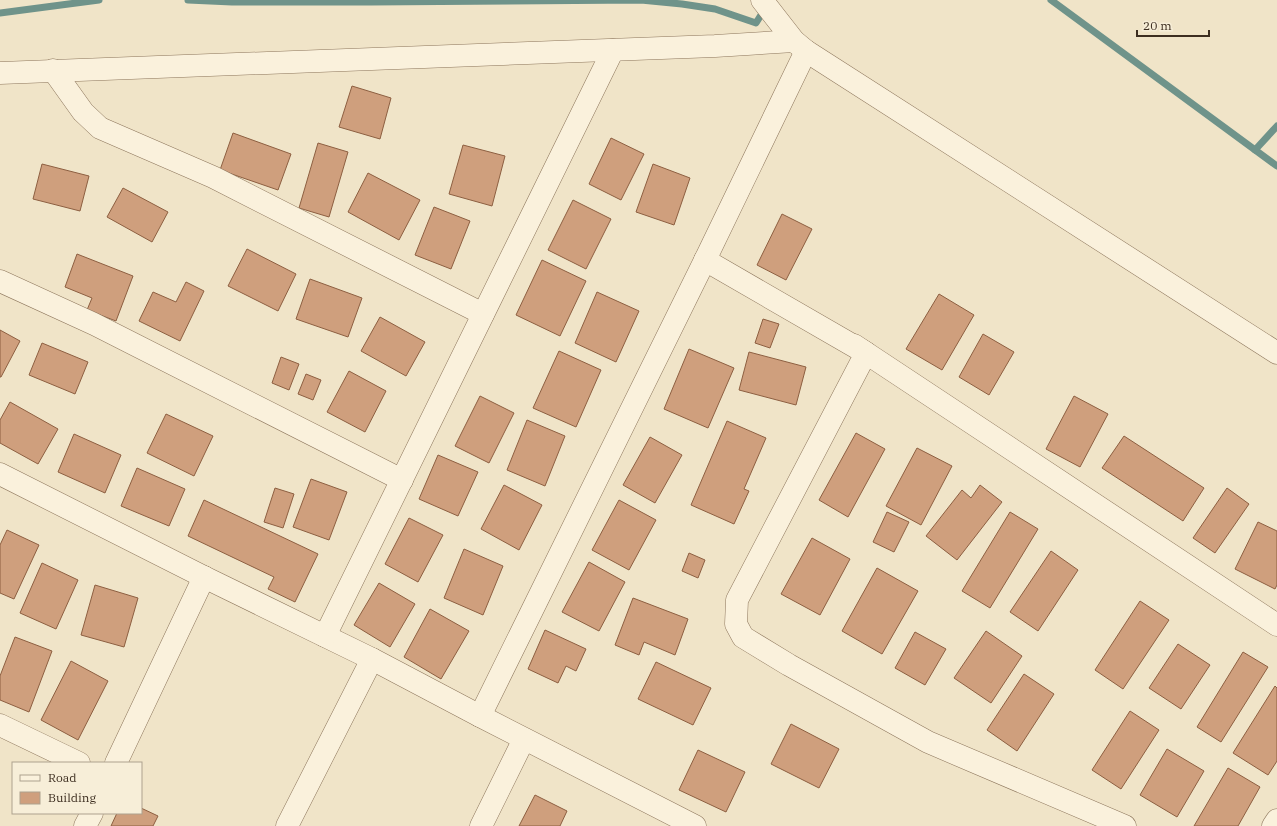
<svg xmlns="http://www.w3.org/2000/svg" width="1277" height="826" font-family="'IBM Plex Serif',serif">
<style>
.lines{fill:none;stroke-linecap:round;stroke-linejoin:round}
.stream{stroke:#6f938a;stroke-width:7}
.building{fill:#cf9f7d;stroke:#8d5f41}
.minor-casing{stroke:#8d765c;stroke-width:23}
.minor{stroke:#faf1dc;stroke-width:22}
</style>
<rect width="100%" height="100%" fill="#f0e4c8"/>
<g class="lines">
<g class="stream">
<path d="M188,0L232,2H370L641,0L682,4L715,9L756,23L761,15"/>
<path d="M1051,0L1277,166"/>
<path d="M0,13L99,0"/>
<path d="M1255,150L1277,126"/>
</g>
</g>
<g class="building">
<path d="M352,86L391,98L380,139L339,127Z"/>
<path d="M233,133L291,154L278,190L220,170Z"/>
<path d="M611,138L644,154L621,200L589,184Z"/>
<path d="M318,143L348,152L329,217L299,208Z"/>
<path d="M463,145L505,156L492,206L449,194Z"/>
<path d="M42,164L89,176L80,211L33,199Z"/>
<path d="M653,164L690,178L674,225L636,212Z"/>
<path d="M368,173L420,200L399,240L348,212Z"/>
<path d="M123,188L168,212L152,242L107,217Z"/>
<path d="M573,200L611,219L586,269L548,250Z"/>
<path d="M434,207L470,221L451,269L415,255Z"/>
<path d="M782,214L812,229L786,280L757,265Z"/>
<path d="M247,249L296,274L278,311L228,286Z"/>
<path d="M77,254L133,276L116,321L87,310L92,298L65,287Z"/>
<path d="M542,260L586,281L560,336L516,315Z"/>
<path d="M310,279L362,298L348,337L296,319Z"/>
<path d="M186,282L204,291L180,341L139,321L153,292L176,302Z"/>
<path d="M597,292L639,311L616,362L575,343Z"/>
<path d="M939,294L974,315L942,370L906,349Z"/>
<path d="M380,317L425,342L406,376L361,351Z"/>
<path d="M763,319L779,324L770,348L755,343Z"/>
<path d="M0,330L20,341L1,377H0Z"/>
<path d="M983,334L1014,352L989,395L959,377Z"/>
<path d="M42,343L88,362L75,394L29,375Z"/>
<path d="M689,349L734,368L708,428L664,409Z"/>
<path d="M559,351L601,370L576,427L533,408Z"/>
<path d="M749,352L806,367L796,405L739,390Z"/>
<path d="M281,357L299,364L289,390L272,383Z"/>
<path d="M349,371L386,391L365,432L327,412Z"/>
<path d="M306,374L321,380L313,400L298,394Z"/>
<path d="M480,396L514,413L489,463L455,446Z"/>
<path d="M1074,396L1108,414L1080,467L1046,449Z"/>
<path d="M10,402L58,429L38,464L0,443V420Z"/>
<path d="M166,414L213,436L194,476L147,453Z"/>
<path d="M527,420L565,436L545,486L507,470Z"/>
<path d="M727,421L766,438L744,489L749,491L734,524L691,505Z"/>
<path d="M856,433L885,449L848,517L819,500Z"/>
<path d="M74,434L121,455L105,493L58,472Z"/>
<path d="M1124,436L1204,488L1183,521L1102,468Z"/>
<path d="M650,437L682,455L655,503L623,485Z"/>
<path d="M917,448L952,466L921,525L886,506Z"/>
<path d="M438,455L478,472L458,516L419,499Z"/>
<path d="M137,468L185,489L169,526L121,506Z"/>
<path d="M311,479L347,492L329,540L293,527Z"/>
<path d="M504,485L542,505L519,550L481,529Z"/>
<path d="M980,485L1002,502L957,560L926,536L962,490L971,498Z"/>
<path d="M275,488L294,494L283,528L264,522Z"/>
<path d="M1227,488L1249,504L1215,553L1193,538Z"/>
<path d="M204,500L318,554L295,602L268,589L274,577L188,536Z"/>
<path d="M619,500L656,520L629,570L592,550Z"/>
<path d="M887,512L909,522L894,552L873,542Z"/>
<path d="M1010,512L1038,529L990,608L962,591Z"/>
<path d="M409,518L443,535L418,582L385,564Z"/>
<path d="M1258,522L1277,531V585L1275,589L1235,569Z"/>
<path d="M7,530L39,545L14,599L0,593V545Z"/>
<path d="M812,538L850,559L820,615L781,594Z"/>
<path d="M464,549L503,566L483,615L444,598Z"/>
<path d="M1051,551L1078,570L1038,631L1010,612Z"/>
<path d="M689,553L705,560L698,578L682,571Z"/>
<path d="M589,562L625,582L599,631L562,612Z"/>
<path d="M42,563L78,580L56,629L20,613Z"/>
<path d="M877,568L918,591L882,654L842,631Z"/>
<path d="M379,583L415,604L390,647L354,625Z"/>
<path d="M95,585L138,598L124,647L81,635Z"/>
<path d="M633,598L688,619L675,655L644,642L639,655L615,645Z"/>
<path d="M1140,601L1169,620L1123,689L1095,670Z"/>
<path d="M430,609L469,631L441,679L404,657Z"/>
<path d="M545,630L586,649L576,671L566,666L558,683L528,669Z"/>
<path d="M986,631L1022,656L991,703L954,678Z"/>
<path d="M915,632L946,649L925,685L895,668Z"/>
<path d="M15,637L52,651L29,712L0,700V676Z"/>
<path d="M1178,644L1210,665L1181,709L1149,688Z"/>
<path d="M1243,652L1268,667L1221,742L1197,727Z"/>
<path d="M71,661L108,681L78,740L41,720Z"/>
<path d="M656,662L711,688L693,725L638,699Z"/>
<path d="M1024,674L1054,694L1017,751L987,730Z"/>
<path d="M1275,686L1277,688V761L1268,775L1233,753Z"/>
<path d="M1130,711L1159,730L1121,789L1092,770Z"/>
<path d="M791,724L839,749L819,788L771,764Z"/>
<path d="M1167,749L1204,771L1177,817L1140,795Z"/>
<path d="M698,750L745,772L726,812L679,790Z"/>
<path d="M1228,768L1260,787L1238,826H1194Z"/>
<path d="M535,795L567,811L560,826H519Z"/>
<path d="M141,808L158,816L153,826H111L117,813H141Z"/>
</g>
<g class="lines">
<defs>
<g id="minor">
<path d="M762,0L794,41L806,51L1277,353"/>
<path d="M53,70L83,112L100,128L213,177L483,314"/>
<path d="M0,73L715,46L794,41"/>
<path d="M705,260L866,353L737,600L736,624L743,637L789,665L928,742L1125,826"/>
<path d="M0,281L94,324L402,480"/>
<path d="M854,345L1277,625"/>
<path d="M0,474L204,577L372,659L480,716L695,826"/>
<path d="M325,636L613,50"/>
<path d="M480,716L705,260L806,51"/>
<path d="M0,725L79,763"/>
<path d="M116,763L204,577"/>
<path d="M85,826L92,813"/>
<path d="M287,826L372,659"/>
<path d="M481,826L524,739"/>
<path d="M1273,826L1277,820"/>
</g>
</defs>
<use href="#minor" class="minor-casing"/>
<use href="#minor" class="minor"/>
</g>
<rect x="12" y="762" width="130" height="52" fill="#f7eed8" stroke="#ada18e"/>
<rect x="20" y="775" width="20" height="6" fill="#faf1dc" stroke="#ada18e"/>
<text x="48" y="782" font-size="12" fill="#3d2e20">Road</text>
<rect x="20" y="792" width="20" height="12" fill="#cf9f7d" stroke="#ada18e"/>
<text x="48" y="802" font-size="12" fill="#3d2e20">Building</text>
<path d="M1137 30v6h72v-6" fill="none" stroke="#3d2e20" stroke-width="2"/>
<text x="1143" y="30" font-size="12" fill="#3d2e20" stroke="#f7eed8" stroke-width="3" paint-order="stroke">20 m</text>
</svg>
